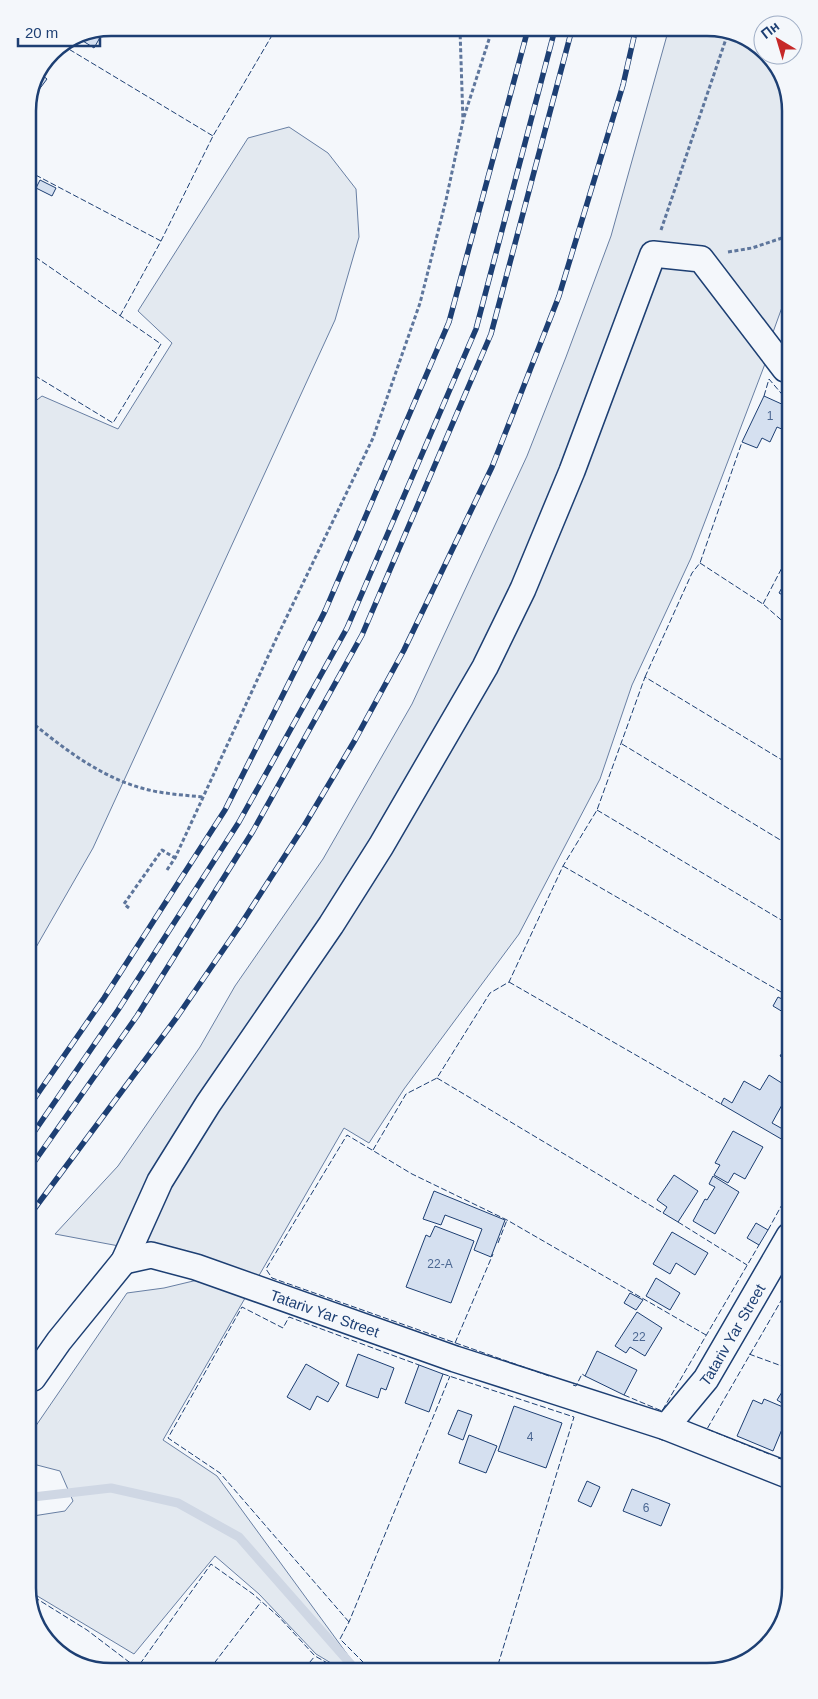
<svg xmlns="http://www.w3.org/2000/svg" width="818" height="1699" font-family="Helvetica,sans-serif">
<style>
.green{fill:#e3e9f0;stroke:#687fa3}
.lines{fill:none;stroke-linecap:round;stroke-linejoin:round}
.stream{stroke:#cfd7e4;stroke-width:9}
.building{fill:#d5e0f0;stroke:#1d3f73}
.street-casing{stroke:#1d3f73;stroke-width:28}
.path{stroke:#5e769c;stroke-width:3;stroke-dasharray:4 2.5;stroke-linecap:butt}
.street{stroke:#f4f7fb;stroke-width:25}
.rail-casing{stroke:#1d3f73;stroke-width:5.5}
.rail{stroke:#f4f7fb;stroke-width:4;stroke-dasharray:11;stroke-linecap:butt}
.fence{stroke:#1d3f73;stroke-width:1;stroke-dasharray:6 2.5;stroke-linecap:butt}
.labels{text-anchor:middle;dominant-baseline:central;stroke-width:4;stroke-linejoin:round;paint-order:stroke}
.number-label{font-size:12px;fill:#4b6792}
.street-label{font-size:15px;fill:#1d3f73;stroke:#f4f7fb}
.rim{fill:none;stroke:#1d3f73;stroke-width:2.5}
</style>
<rect width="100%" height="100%" fill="#f4f7fb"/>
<g class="green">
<path d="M669,28H713L758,45L763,51V55H766L784,79L785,299L772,335L768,356L691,558L632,685L600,779L519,934L404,1089L369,1143L344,1128L257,1279L135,1249L55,1234L118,1166L200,1047L235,986L323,859L412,704L527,456L566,357L611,236Z"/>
<path d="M289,127L328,153L356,189L359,237L335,320L93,848L31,956L29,406L42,396L118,429L172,343L138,311L248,138Z"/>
<path d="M210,1277L248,1293L163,1440L217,1476L358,1669H341L316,1654L259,1594L215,1556L134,1654L34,1594L33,1516L65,1511L73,1501L60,1471L33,1464V1430L127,1293L164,1288Z"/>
</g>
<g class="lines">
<path class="stream" d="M33,1497L111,1488L178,1503L239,1537L355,1669"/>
</g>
<g class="building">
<path d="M79,34H102L94,48L75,36Z"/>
<path d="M42,75L47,79L32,99L31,98Z"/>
<path d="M28,179L35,182L28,194Z"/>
<path d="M40,180L56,188L52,196L36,188Z"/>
<path d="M764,396L786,406V426L784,430L777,427L770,442L762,438L757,448L742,442Z"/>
<path d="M784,584L786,585V597L779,593Z"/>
<path d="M778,997L788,1002V1015L773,1006Z"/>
<path d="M788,1043V1068L782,1064L785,1059L780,1056Z"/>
<path d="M769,1075L788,1087V1094L772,1123L788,1132L783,1140L721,1104L724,1098L732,1103L744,1081L760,1090Z"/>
<path d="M733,1131L763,1147L745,1179L734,1173L728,1183L714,1175L720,1165L715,1163Z"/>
<path d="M674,1175L698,1191L678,1222L663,1213L667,1207L657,1200Z"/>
<path d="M713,1176L739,1192L715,1234L693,1221L705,1199L707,1200L715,1187L709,1184Z"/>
<path d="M434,1191L505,1220L491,1257L474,1250L482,1229L445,1215L441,1225L423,1219Z"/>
<path d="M756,1223L768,1230L759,1245L747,1238Z"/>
<path d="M435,1226L474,1241L451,1303L406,1287L426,1235L430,1237Z"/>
<path d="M672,1232L708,1253L695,1275L676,1263L670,1274L653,1264Z"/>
<path d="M656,1278L680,1293L670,1310L646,1296Z"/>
<path d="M630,1293L643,1300L636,1310L624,1303Z"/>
<path d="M637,1312L662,1328L645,1356L630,1347L626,1353L615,1346Z"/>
<path d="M597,1351L637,1370L624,1395L585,1376Z"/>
<path d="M358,1354L394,1368L386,1390L381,1388L378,1398L346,1386Z"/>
<path d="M306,1364L339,1383L328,1402L317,1396L310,1410L287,1397Z"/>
<path d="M419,1365L443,1374L429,1412L405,1403Z"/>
<path d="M787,1384L790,1385V1408L777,1400Z"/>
<path d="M764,1399L790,1410L773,1451L737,1436L753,1400L762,1404Z"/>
<path d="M514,1406L562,1423L546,1468L498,1451Z"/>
<path d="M458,1410L472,1415L463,1440L448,1434Z"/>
<path d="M469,1435L497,1446L486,1473L459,1463Z"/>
<path d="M587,1481L600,1487L591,1507L578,1501Z"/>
<path d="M632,1489L670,1504L661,1526L623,1511Z"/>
</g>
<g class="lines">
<defs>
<g id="street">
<path id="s1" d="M124,1261L151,1255L196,1267L455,1359L666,1427L790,1476"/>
<path d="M33,1378L59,1341L124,1261L160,1181L208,1104L331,925L381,846L485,667L523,589L572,471L653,254L701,259L785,369"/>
<path id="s2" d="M666,1427L706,1379L789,1236"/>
</g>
</defs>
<use href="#street" class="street-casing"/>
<g class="path">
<path d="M464,117L492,30"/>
<path d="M661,230L728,33"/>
<path d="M728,252L752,248L785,237"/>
<path d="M30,721C64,749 102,778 145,789C164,794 184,795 203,797"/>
<path d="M167,870L175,858L277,637L373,438L420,303L446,200L463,121L460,30"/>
<path d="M129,908L124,904L162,850L175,858"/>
</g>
<use href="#street" class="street"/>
<defs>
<g id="rail">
<path d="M32,1102L104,998L225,810L325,611L449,322L528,29"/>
<path d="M32,1135L118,1010L239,822L347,628L476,329L555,29"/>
<path d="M32,1165L137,1016L253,831L362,635L491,334L572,29"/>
<path d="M32,1212L177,1017L241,924L304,826L355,740L404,650L492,467L559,296L623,85L636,28"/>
</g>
</defs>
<use href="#rail" class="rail-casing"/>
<use href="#rail" class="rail"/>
<g class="fence">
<path d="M62,45L213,136"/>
<path d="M28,171L161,241"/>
<path d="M28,252L161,344L113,423L29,372"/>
<path d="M120,316L161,241L213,136L274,32"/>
<path d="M764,396L769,379L786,399"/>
<path d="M700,563L763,604L787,625"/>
<path d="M763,604L786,560"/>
<path d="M645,677L692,573L700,563L742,442"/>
<path d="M622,744L787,844"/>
<path d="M597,810L788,924"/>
<path d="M563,866L788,996"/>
<path d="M509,982L721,1104"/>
<path d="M437,1078L663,1213"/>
<path d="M783,1140L789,1143"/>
<path d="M373,1150L406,1094L437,1078L490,993L509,982L563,866L597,810L645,677L787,763"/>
<path d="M678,1222L747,1265"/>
<path d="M768,1230L789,1192"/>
<path d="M498,1243L507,1220"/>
<path d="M455,1343L493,1254"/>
<path d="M749,1354L790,1369"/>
<path d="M443,1374L574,1417L497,1668"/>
<path d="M549,1376L272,1278L266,1269L347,1135L412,1174L507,1220L706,1335"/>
<path d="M573,1385L576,1386L582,1374L585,1376"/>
<path d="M624,1395L662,1411L759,1245"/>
<path d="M769,1454L707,1429L789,1287"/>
<path d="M778,1458L790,1462"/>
<path d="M34,1597L87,1630L137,1668"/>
<path d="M349,1622L220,1473L168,1438L242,1307L283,1328L289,1317L419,1365"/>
<path d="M304,1669L315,1656"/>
<path d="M370,1669L340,1639L349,1622L450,1376"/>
<path d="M209,1670L261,1602"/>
<path d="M135,1671L211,1564L253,1594L279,1617L315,1656L338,1669"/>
</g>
</g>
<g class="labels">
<g class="number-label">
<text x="770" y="416">1</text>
<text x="440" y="1264">22-А</text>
<text x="639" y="1337">22</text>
<text x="530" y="1437">4</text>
<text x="646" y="1508">6</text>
</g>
<g class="street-label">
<text stroke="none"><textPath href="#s1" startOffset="211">Tatariv Yar Street</textPath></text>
<text stroke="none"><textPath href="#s2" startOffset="114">Tatariv Yar Street</textPath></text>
</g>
</g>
<path d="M0 0H818V1699H0ZM111 36H707A75 75 0 0 1 782 111V1588A75 75 0 0 1 707 1663H111A75 75 0 0 1 36 1588V111A75 75 0 0 1 111 36Z" fill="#f4f7fb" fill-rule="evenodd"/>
<path class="rim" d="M111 36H707A75 75 0 0 1 782 111V1588A75 75 0 0 1 707 1663H111A75 75 0 0 1 36 1588V111A75 75 0 0 1 111 36Z"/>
<g transform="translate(778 40) rotate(322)"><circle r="24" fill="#f4f7fb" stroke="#9eadc5"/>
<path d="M0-4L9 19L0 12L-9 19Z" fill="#c62828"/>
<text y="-8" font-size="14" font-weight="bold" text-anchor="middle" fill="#1d3f73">Пн</text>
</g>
<path d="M18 38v8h82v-8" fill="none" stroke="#1d3f73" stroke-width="2.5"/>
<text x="25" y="38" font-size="15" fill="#1d3f73" stroke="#f4f7fb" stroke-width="4" paint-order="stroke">20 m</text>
</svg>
